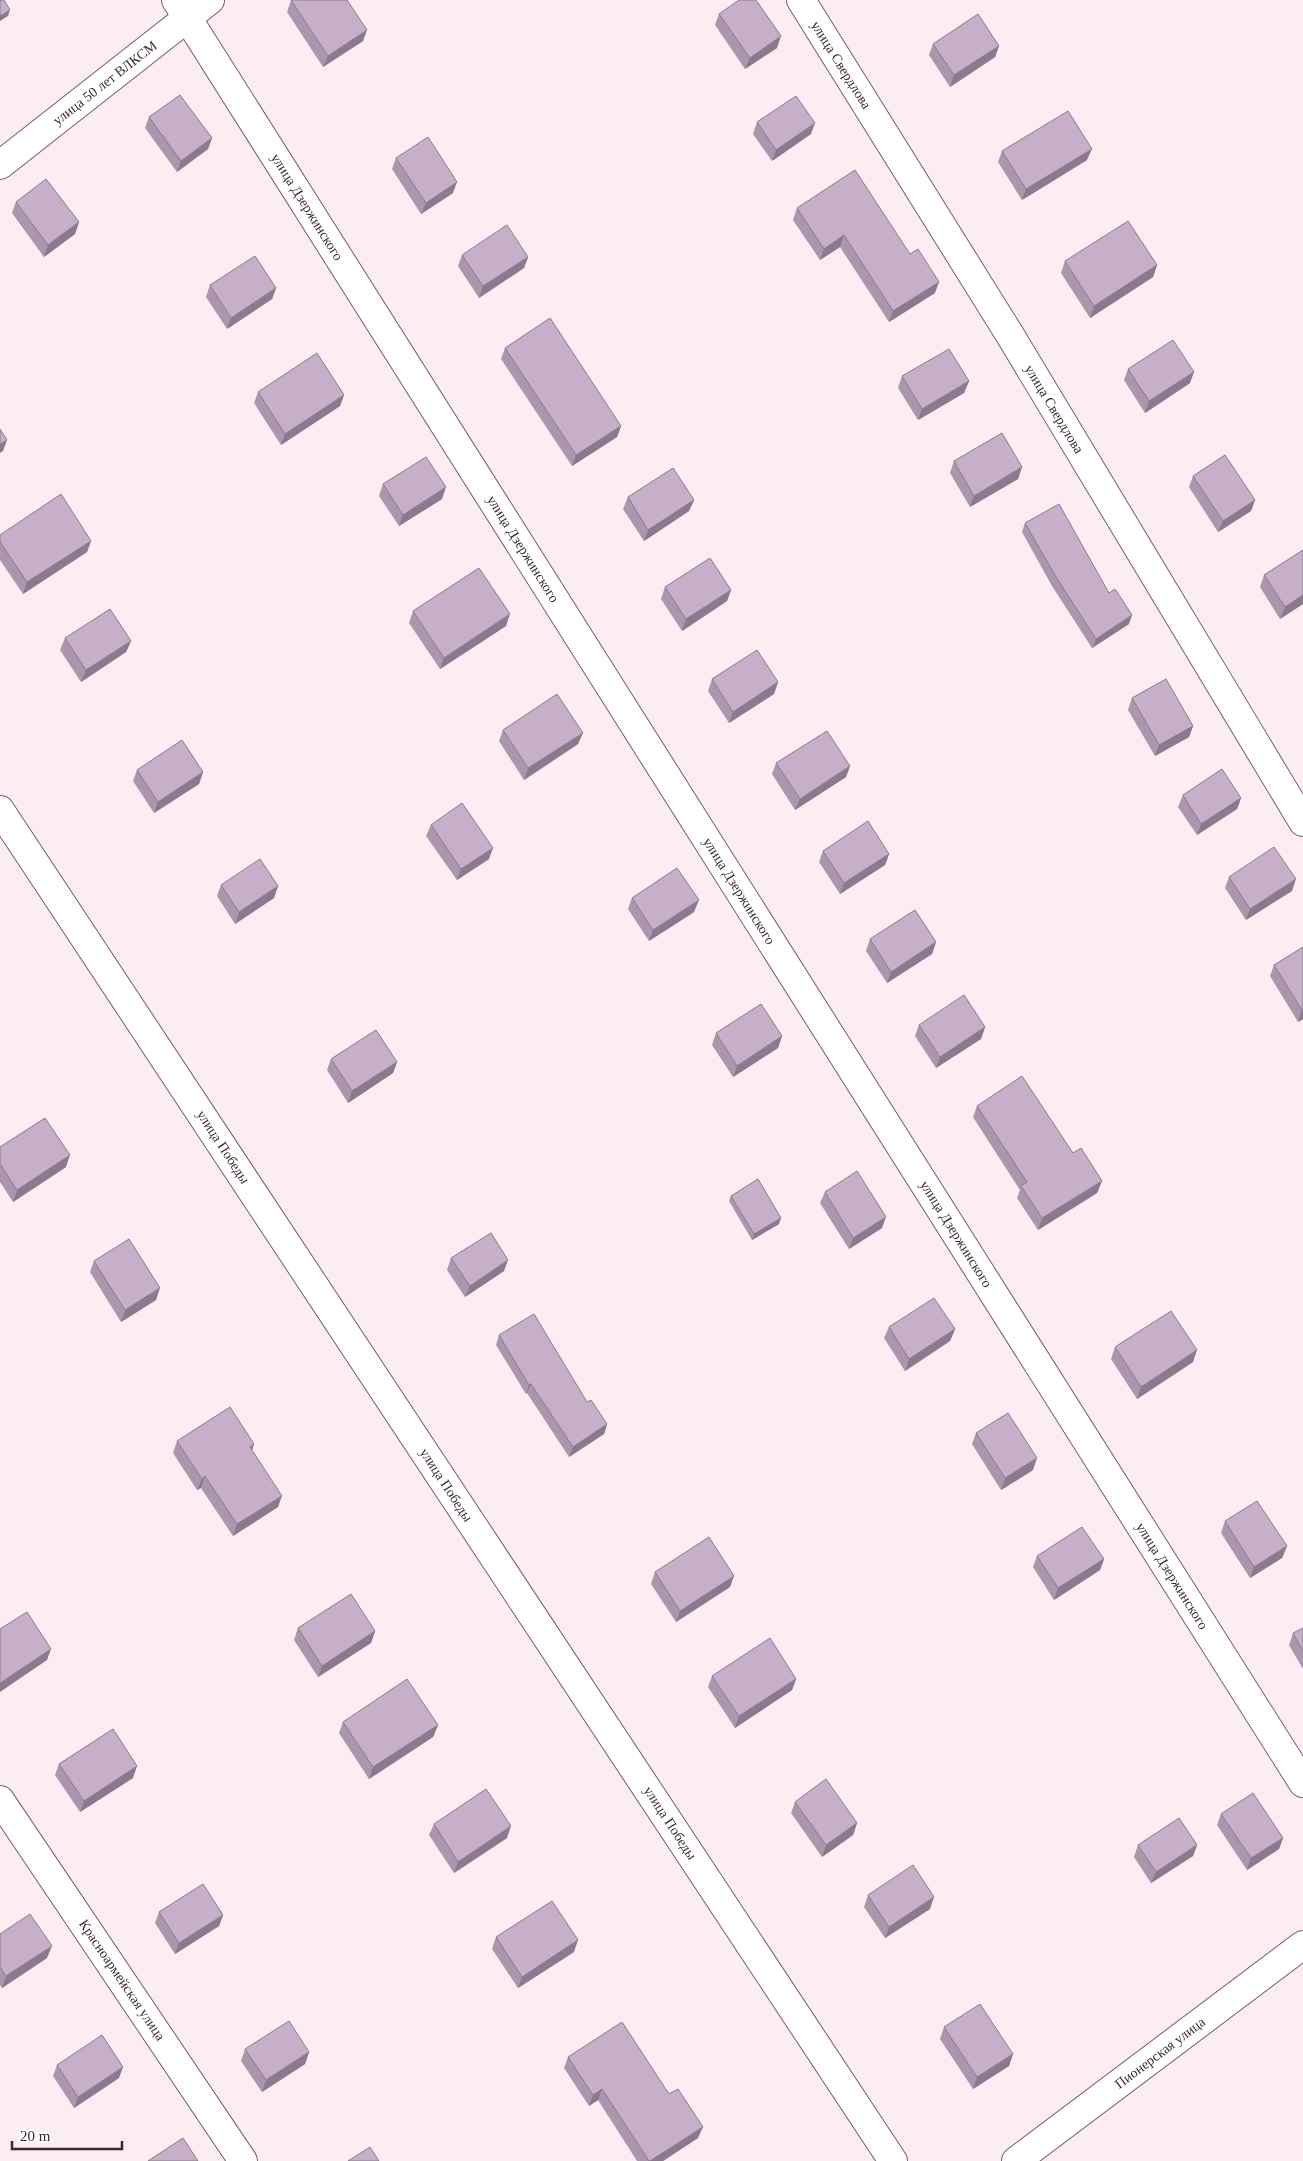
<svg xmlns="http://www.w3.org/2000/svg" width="1303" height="2161" font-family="Georgia,serif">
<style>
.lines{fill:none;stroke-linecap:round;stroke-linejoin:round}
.minor-casing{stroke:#7c5c68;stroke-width:30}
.minor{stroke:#fff;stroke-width:28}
.wall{fill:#ab96ad}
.shaded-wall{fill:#8b7a8d}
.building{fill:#c7afc9;stroke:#8b7a8d}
.labels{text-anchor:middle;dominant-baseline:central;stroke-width:4;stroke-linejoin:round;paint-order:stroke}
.street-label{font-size:14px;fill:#382a2f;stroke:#fff}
</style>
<rect width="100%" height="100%" fill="#fcedf2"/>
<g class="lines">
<defs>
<g id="minor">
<path d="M176,0L1303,1783"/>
<path d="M801,0L1010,335L1303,822"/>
<path d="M0,165L210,0"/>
<path d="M0,810L893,2161"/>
<path d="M0,1800L243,2161"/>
<path d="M1016,2161L1303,1945"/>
</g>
</defs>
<use href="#minor" class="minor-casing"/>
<use href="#minor" class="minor"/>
</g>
<g class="wall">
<path d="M291,0L363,41L323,67L287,12Z"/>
<path d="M719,14L777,48L745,69L715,25Z"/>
<path d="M933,44L999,46L995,57L950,87L929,55Z"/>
<path d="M149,117L212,138L208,149L177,172L145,128Z"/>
<path d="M757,122L811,134L772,161L753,134Z"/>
<path d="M1002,151L1087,160L1022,200L998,162Z"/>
<path d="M396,158L453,193L421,214L392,169Z"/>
<path d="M16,202L79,222L75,234L44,257L12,213Z"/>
<path d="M797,208L910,254L935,293L889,322L840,247L820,260L793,220Z"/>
<path d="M462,255L528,257L524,268L479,298L458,266Z"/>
<path d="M1065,261L1157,265L1153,277L1090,318L1061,273Z"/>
<path d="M210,285L276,288L272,299L227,329L206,297Z"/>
<path d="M505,348L621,426L617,437L572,466L501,359Z"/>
<path d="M1128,369L1190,383L1145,413L1124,380Z"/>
<path d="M902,376L969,381L964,393L918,420L898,388Z"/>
<path d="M258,392L344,395L340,406L281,445L254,403Z"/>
<path d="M954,461L1022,467L1018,479L970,507L950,473Z"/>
<path d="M1193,476L1255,500L1251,511L1218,532L1189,487Z"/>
<path d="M383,484L442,499L399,526L379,496Z"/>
<path d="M628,497L694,500L689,511L644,541L623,509Z"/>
<path d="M1025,523L1129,624L1092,648L1052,586L1022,532Z"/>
<path d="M0,535L91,541L87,552L23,594L0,560Z"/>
<path d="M1303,550V604L1280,619L1260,587L1264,575Z"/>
<path d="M665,587L731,590L727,601L682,631L661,599Z"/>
<path d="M413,611L506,626L440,669L409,623Z"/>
<path d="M65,638L131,641L126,652L81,682L60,650Z"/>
<path d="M712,679L778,682L774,694L729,723L708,691Z"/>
<path d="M1132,698L1193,726L1189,737L1155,756L1128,710Z"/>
<path d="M503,730L578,744L524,780L499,741Z"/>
<path d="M776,763L850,766L846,777L795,810L772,774Z"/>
<path d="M137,770L203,772L199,784L154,813L133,781Z"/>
<path d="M1183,795L1241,798L1237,809L1197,835L1178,807Z"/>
<path d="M431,825L489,859L457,880L426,836Z"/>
<path d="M823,851L889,854L885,865L840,894L819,862Z"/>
<path d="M1229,877L1292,891L1246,920L1225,888Z"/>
<path d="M221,885L278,886L274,898L235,924L217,896Z"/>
<path d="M632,898L694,912L649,941L628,909Z"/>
<path d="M870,939L936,942L932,954L887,983L866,951Z"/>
<path d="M1303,947V1019L1298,1022L1270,976L1274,965Z"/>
<path d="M919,1025L985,1027L981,1039L936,1068L915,1036Z"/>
<path d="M716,1033L782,1036L778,1048L733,1077L712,1045Z"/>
<path d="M331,1059L397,1062L393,1073L348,1103L327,1070Z"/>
<path d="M977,1106L1073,1153L1102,1181L1097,1193L1038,1230L1017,1198L1020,1190L973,1117Z"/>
<path d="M0,1147L66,1167L13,1202L0,1182Z"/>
<path d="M825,1192L882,1228L849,1249L820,1203Z"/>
<path d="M731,1196L779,1224L752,1240L729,1201Z"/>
<path d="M451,1258L504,1271L465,1297L447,1270Z"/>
<path d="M94,1261L156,1300L121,1322L90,1272Z"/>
<path d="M889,1327L955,1329L950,1341L905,1371L884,1338Z"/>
<path d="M499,1335L587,1402L607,1424L604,1434L569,1457L527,1393L526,1394L496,1345Z"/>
<path d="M1115,1347L1193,1362L1137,1399L1111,1359Z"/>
<path d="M976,1433L1033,1470L1001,1490L972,1444Z"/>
<path d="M177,1441L254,1444L252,1451L278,1507L233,1536L201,1488L197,1490L173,1453Z"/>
<path d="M1225,1521L1287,1546L1282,1558L1250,1578L1221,1533Z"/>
<path d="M1037,1556L1104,1559L1100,1570L1054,1600L1033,1567Z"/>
<path d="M655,1572L730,1587L676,1622L651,1584Z"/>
<path d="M298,1628L375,1631L371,1643L318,1677L294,1640Z"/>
<path d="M1303,1628V1669L1289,1645L1293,1633Z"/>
<path d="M712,1676L796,1679L792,1690L735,1728L708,1687Z"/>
<path d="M343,1722L438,1725L433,1737L369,1779L339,1733Z"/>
<path d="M59,1764L133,1778L80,1812L55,1775Z"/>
<path d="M795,1802L857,1823L853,1835L822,1857L791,1813Z"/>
<path d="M1221,1814L1283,1838L1279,1849L1247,1870L1217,1825Z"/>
<path d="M434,1824L507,1838L454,1873L429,1835Z"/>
<path d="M1138,1845H1197L1193,1856L1151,1883L1134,1857Z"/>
<path d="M868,1895L930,1909L885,1938L864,1907Z"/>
<path d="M159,1912L223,1915L219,1926L175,1954L155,1923Z"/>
<path d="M0,1934L47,1958L2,1988L0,1985Z"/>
<path d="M496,1937L574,1952L518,1988L492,1949Z"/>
<path d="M944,2027L1013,2054L1009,2066L973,2089L940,2039Z"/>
<path d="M245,2049L309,2052L305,2064L262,2092L241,2061Z"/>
<path d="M568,2057L698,2138L663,2161H637L598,2100L589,2106L564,2068Z"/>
<path d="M57,2065L119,2078L74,2108L53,2076Z"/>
</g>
<g class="shaded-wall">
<path d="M10,10L8,16L0,21V16Z"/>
<path d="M367,30L363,41L323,67L328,56Z"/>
<path d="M781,36L777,48L745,69L750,58Z"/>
<path d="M999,46L995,57L950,87L954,75Z"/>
<path d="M815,123L811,134L772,161L776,150Z"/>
<path d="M212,138L208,149L177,172L181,161Z"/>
<path d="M1092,149L1087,160L1022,200L1026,189Z"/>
<path d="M457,182L453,193L421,214L426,203Z"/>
<path d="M79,222L75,234L44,257L48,245Z"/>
<path d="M844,235L840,247L820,260L824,249Z"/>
<path d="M528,257L524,268L479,298L483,286Z"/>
<path d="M1157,265L1153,277L1090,318L1094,306Z"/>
<path d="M939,282L935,293L889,322L893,311Z"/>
<path d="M276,288L272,299L227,329L231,318Z"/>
<path d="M1194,372L1190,383L1145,413L1149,401Z"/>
<path d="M969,381L964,393L918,420L922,409Z"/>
<path d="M344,395L340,406L281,445L285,434Z"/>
<path d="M621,426L617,437L572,466L576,455Z"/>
<path d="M7,440L3,451L0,453V444Z"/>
<path d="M1022,467L1018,479L970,507L974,496Z"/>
<path d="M446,487L442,499L399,526L403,515Z"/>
<path d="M694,500L689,511L644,541L648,530Z"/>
<path d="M1255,500L1251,511L1218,532L1223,521Z"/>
<path d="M91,541L87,552L23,594L27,582Z"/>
<path d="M731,590L727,601L682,631L686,619Z"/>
<path d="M1303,595V604L1280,619L1285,607Z"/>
<path d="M510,614L506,626L440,669L444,658Z"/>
<path d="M1132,615L1129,624L1092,648L1096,639Z"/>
<path d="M131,641L126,652L81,682L86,670Z"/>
<path d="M778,682L774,694L729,723L733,712Z"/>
<path d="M1193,726L1189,737L1155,756L1159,745Z"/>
<path d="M583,733L578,744L524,780L528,768Z"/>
<path d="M850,766L846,777L795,810L800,799Z"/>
<path d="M203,772L199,784L154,813L158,802Z"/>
<path d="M1241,798L1237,809L1197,835L1201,824Z"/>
<path d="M493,848L489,859L457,880L461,869Z"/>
<path d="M889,854L885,865L840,894L844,883Z"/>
<path d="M1296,879L1292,891L1246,920L1250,909Z"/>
<path d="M278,886L274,898L235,924L239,912Z"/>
<path d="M699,900L694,912L649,941L653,930Z"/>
<path d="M936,942L932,954L887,983L891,972Z"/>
<path d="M1302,1010H1303V1019L1298,1022Z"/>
<path d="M985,1027L981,1039L936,1068L940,1057Z"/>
<path d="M782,1036L778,1048L733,1077L737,1066Z"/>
<path d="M397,1062L393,1073L348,1103L352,1091Z"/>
<path d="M70,1155L66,1167L13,1202L17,1190Z"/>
<path d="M1102,1181L1097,1193L1038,1230L1042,1218Z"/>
<path d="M886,1217L882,1228L849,1249L853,1238Z"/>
<path d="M781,1218L779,1224L752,1240L754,1234Z"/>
<path d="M508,1260L504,1271L465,1297L470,1286Z"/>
<path d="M160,1288L156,1300L121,1322L125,1310Z"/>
<path d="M955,1329L950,1341L905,1371L909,1359Z"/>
<path d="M1197,1350L1193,1362L1137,1399L1141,1387Z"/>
<path d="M531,1384L527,1393L526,1394L529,1385Z"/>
<path d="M607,1424L604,1434L569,1457L573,1447Z"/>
<path d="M254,1444L250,1455V1447Z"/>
<path d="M1037,1458L1033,1470L1001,1490L1005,1478Z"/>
<path d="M205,1476L201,1488L197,1490L202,1479Z"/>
<path d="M282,1496L278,1507L233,1536L237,1524Z"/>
<path d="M1287,1546L1282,1558L1250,1578L1254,1567Z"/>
<path d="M1104,1559L1100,1570L1054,1600L1058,1588Z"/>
<path d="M734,1576L730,1587L676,1622L680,1611Z"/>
<path d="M375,1631L371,1643L318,1677L322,1666Z"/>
<path d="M51,1649L47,1660L0,1692V1683Z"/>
<path d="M796,1679L792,1690L735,1728L739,1716Z"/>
<path d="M438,1725L433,1737L369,1779L373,1767Z"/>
<path d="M137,1766L133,1778L80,1812L84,1801Z"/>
<path d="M857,1823L853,1835L822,1857L826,1845Z"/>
<path d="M511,1826L507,1838L454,1873L458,1862Z"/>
<path d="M1283,1838L1279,1849L1247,1870L1251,1858Z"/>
<path d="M1197,1845L1193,1856L1151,1883L1156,1872Z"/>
<path d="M934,1897L930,1909L885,1938L889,1927Z"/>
<path d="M223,1915L219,1926L175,1954L179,1943Z"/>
<path d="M578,1940L574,1952L518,1988L522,1977Z"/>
<path d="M52,1946L47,1958L2,1988L6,1976Z"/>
<path d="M309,2052L305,2064L262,2092L266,2080Z"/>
<path d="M1013,2054L1009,2066L973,2089L977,2077Z"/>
<path d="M123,2067L119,2078L74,2108L78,2097Z"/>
<path d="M602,2089L598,2100L589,2106L593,2095Z"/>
<path d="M703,2127L698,2138L663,2161H650Z"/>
</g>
<g class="building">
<path d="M0,0H4L10,10L0,16Z"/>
<path d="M291,0H347L367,30L328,56Z"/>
<path d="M739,0H756L781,36L750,58L719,14Z"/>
<path d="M978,14L999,46L954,75L933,44Z"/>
<path d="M180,95L212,138L181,161L149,117Z"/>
<path d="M796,96L815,123L776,150L757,122Z"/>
<path d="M1068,111L1092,149L1026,189L1002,151Z"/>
<path d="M428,137L457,182L426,203L396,158Z"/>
<path d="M855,170L910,254L918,249L939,282L893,311L844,235L824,249L797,208Z"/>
<path d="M46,179L79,222L48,245L16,202Z"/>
<path d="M1128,221L1157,265L1094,306L1065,261Z"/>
<path d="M507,225L528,257L483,286L462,255Z"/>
<path d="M255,256L276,288L231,318L210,285Z"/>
<path d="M550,318L621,426L576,455L505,348Z"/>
<path d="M1173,340L1194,372L1149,401L1128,369Z"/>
<path d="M949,349L969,381L922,409L902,376Z"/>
<path d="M317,353L344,395L285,434L258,392Z"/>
<path d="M0,429L7,440L0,444Z"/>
<path d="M1002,433L1022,467L974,496L954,461Z"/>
<path d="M1225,455L1255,500L1223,521L1193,476Z"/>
<path d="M426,457L446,487L403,515L383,484Z"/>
<path d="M673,468L694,500L648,530L628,497Z"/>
<path d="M61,494L91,541L27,582L0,542V535Z"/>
<path d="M1059,504L1109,593L1115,589L1132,615L1096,639L1056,577L1025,523Z"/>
<path d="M1303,550V595L1285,607L1264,575Z"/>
<path d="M710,558L731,590L686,619L665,587Z"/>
<path d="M479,568L510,614L444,658L413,611Z"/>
<path d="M110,609L131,641L86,670L65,638Z"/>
<path d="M757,650L778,682L733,712L712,679Z"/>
<path d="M1166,679L1193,726L1159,745L1132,698Z"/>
<path d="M557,694L583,733L528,768L503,730Z"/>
<path d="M827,731L850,766L800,799L776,763Z"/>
<path d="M182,740L203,772L158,802L137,770Z"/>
<path d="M1222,769L1241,798L1201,824L1183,795Z"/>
<path d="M462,803L493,848L461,869L431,825Z"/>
<path d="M868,821L889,854L844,883L823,851Z"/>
<path d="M1274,847L1296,879L1250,909L1229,877Z"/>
<path d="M260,859L278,886L239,912L221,885Z"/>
<path d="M677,868L699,900L653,930L632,898Z"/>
<path d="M915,910L936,942L891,972L870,939Z"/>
<path d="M1303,947V1010H1302L1274,965Z"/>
<path d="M964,995L985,1027L940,1057L919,1025Z"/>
<path d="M761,1004L782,1036L737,1066L716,1033Z"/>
<path d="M376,1030L397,1062L352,1091L331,1059Z"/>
<path d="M1022,1076L1073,1153L1081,1148L1102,1181L1042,1218L1021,1186L1027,1182L977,1106Z"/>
<path d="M45,1118L70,1155L17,1190L0,1164V1147Z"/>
<path d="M857,1171L886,1217L853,1238L825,1192Z"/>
<path d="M758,1179L781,1218L754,1234L731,1196Z"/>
<path d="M491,1233L508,1260L470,1286L451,1258Z"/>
<path d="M129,1239L160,1288L125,1310L94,1261Z"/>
<path d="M934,1298L955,1329L909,1359L889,1327Z"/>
<path d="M1171,1311L1197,1350L1141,1387L1115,1347Z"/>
<path d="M534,1314L587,1402L591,1400L607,1424L573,1447L531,1384L529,1385L499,1335Z"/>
<path d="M230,1407L254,1444L250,1447L282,1496L237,1524L205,1476L202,1479L177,1441Z"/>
<path d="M1008,1413L1037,1458L1005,1478L976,1433Z"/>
<path d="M1257,1501L1287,1546L1254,1567L1225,1521Z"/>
<path d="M1082,1527L1104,1559L1058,1588L1037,1556Z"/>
<path d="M709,1537L734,1576L680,1611L655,1572Z"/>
<path d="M351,1594L375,1631L322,1666L298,1628Z"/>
<path d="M27,1612L51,1649L0,1683V1629Z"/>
<path d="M1303,1628V1651L1293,1633Z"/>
<path d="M770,1638L796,1679L739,1716L712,1676Z"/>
<path d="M407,1679L438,1725L373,1767L343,1722Z"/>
<path d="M113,1729L137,1766L84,1801L59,1764Z"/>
<path d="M826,1779L857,1823L826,1845L795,1802Z"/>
<path d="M486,1789L511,1826L458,1862L434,1824Z"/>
<path d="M1253,1793L1283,1838L1251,1858L1221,1814Z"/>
<path d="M1179,1818L1197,1845L1156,1872L1138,1845Z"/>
<path d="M913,1865L934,1897L889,1927L868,1895Z"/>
<path d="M203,1884L223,1915L179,1943L159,1912Z"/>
<path d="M552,1901L578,1940L522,1977L496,1937Z"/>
<path d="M30,1914L52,1946L6,1976L0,1967V1934Z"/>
<path d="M980,2004L1013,2054L977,2077L944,2027Z"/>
<path d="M289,2021L309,2052L266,2080L245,2049Z"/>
<path d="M622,2022L669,2094L678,2089L703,2127L650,2161H649L602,2089L593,2095L568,2057Z"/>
<path d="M102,2035L123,2067L78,2097L57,2065Z"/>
<path d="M183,2138L198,2161H148Z"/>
<path d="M370,2147L379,2161H348Z"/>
</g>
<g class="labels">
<g class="street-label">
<text transform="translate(841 65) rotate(58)">улица Свердлова</text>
<text transform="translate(105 83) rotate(-38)">улица 50 лет ВЛКСМ</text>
<text transform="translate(307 207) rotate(58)">улица Дзержинского</text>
<text transform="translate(1054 409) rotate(59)">улица Свердлова</text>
<text transform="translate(523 549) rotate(58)">улица Дзержинского</text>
<text transform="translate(739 891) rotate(58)">улица Дзержинского</text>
<text transform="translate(223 1147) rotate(57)">улица Победы</text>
<text transform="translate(956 1234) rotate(58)">улица Дзержинского</text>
<text transform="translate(446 1485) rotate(57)">улица Победы</text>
<text transform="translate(1172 1576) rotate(58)">улица Дзержинского</text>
<text transform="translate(670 1823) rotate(57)">улица Победы</text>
<text transform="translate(122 1980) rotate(56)">Красноармейская улица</text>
<text transform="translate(1160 2053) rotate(-37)">Пионерская улица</text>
</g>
</g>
<path d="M12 2141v8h110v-8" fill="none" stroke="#382a2f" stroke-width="2.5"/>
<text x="20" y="2141" font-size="15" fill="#382a2f" stroke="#ffffff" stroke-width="4" paint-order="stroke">20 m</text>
</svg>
